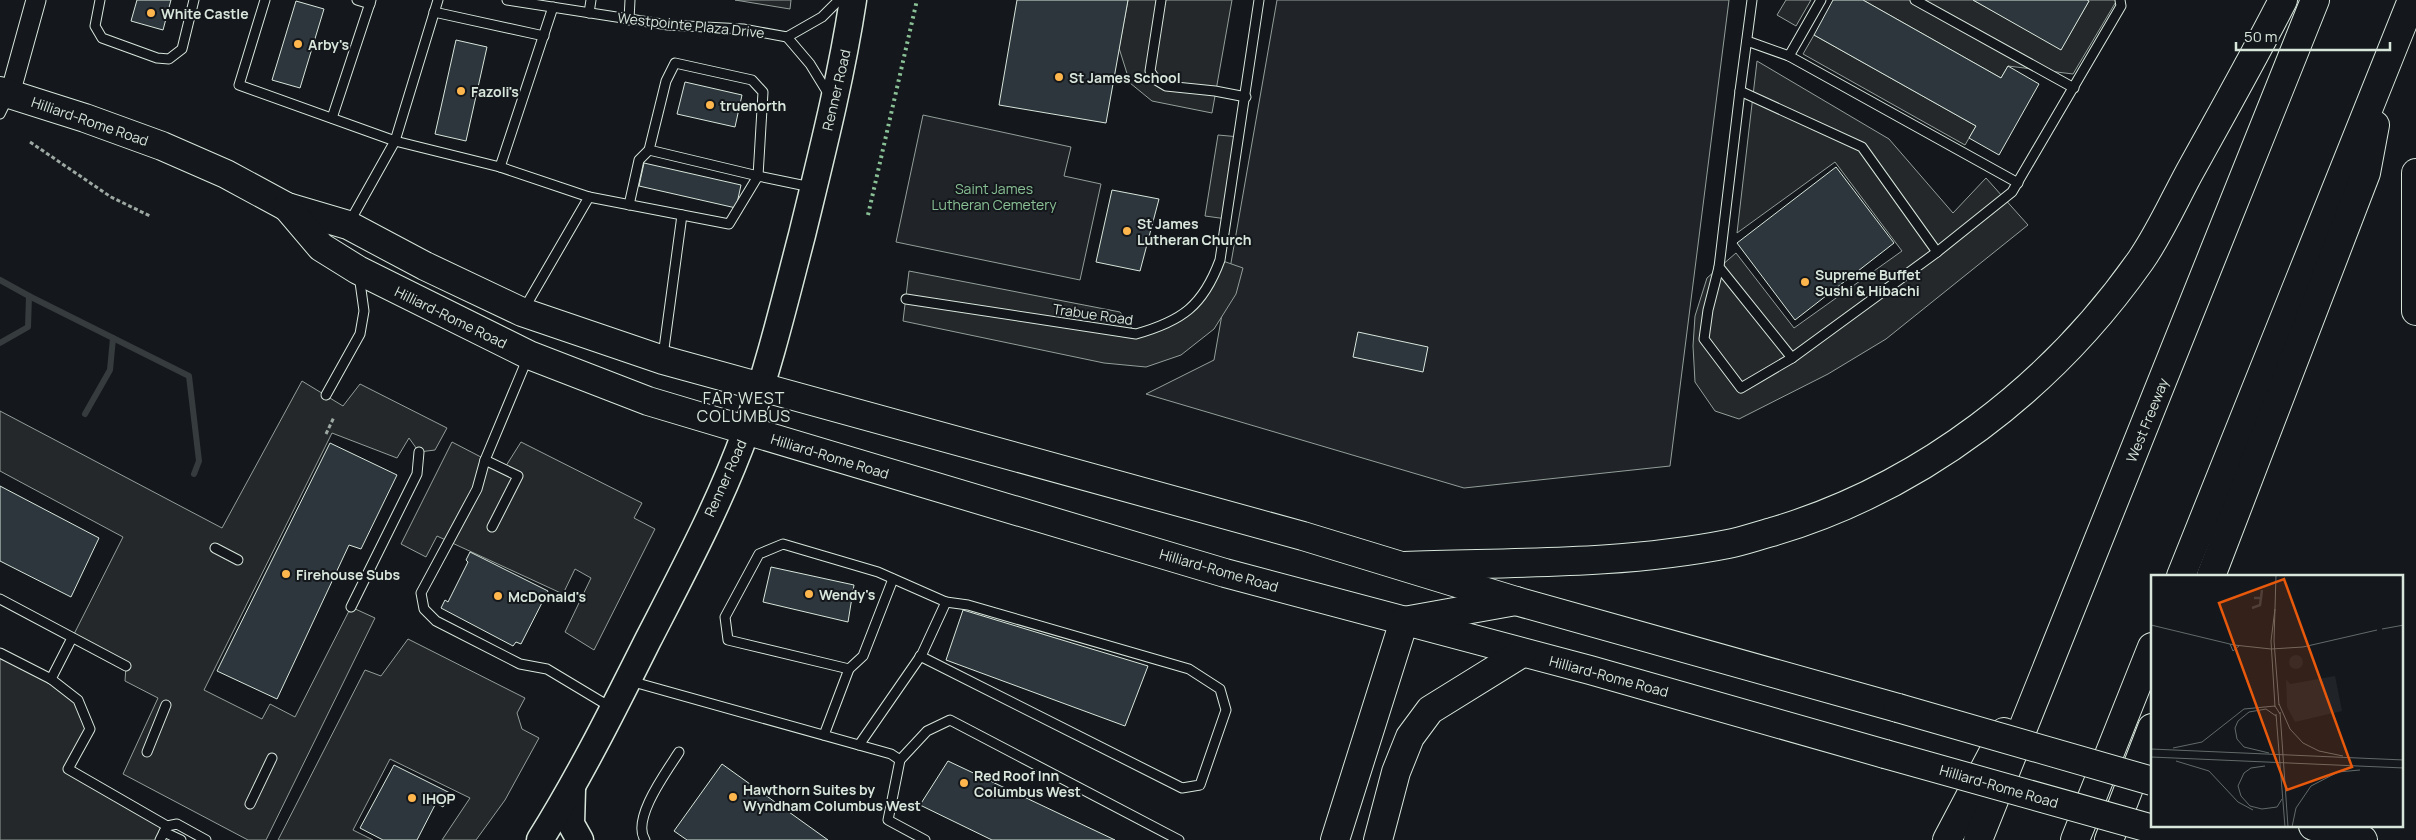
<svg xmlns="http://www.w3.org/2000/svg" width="2416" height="840" font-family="Manrope,sans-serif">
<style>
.green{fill:#202428;stroke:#939e99}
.parking{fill:#24282b;stroke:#939e99}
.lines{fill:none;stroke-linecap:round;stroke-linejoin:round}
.stream{stroke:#363b3e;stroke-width:6}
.building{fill:#2c363c;stroke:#d8e6dc}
.lane-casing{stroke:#d8e6dc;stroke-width:11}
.street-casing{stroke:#d8e6dc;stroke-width:21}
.secondary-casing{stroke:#d8e6dc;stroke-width:29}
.primary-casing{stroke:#d8e6dc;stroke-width:30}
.highway-casing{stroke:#d8e6dc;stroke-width:30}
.path{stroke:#9da8a2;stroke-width:3;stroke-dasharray:4 2.5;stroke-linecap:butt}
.lane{stroke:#14181c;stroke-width:9}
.street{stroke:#14181c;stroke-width:19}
.secondary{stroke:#14181c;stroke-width:26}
.primary{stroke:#14181c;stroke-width:28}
.highway{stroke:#14181c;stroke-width:28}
.primary-bridge-casing{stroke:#d8e6dc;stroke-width:30;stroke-linecap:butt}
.primary-bridge{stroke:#14181c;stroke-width:28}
.hedge{stroke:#8ac095;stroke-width:4;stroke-dasharray:2.5 4;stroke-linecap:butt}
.poi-dot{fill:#ffb74d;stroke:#14181c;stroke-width:2}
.labels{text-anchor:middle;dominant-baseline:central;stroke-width:4;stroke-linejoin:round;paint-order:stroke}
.poi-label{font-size:14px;font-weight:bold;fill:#d8e6dc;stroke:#14181c;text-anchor:start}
.street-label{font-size:14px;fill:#d8e6dc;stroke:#14181c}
.park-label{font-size:14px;fill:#8ac095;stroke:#14181c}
.quarter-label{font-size:16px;letter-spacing:1px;fill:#d8e6dc;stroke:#14181c}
.inset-river{fill:none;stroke:#363b3e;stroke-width:2.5}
.inset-road{fill:none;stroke:#626a69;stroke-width:1}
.view{fill:#e8590c;fill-opacity:0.15;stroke:#e8590c;stroke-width:2.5}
.inset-edge{fill:none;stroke:#d8e6dc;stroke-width:2.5}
</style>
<rect width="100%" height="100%" fill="#14181c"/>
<g class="green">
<path d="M1277,0H1729L1670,466L1464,488L1146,394L1214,360Z"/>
<path d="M923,115L1071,147L1064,176L1101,184L1080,280L896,242Z"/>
</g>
<g class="parking">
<path d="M735,0H791L790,9Z"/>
<path d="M1128,0H1232L1212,113L1152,101L1130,83L1119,48Z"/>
<path d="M1786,0H1811L1796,26L1777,15Z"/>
<path d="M1863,0H1973L2061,49L2089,1L2087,0H2117L2073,74L2008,66L2001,78Z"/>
<path d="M1814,35L1976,126L1965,145L1803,54Z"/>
<path d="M1757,61L1889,139L1953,213L1986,178L2028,225L1886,339L1828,374L1739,419L1715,411L1695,382L1693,346L1695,316L1707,278L1736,253L1794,328L1902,251L1835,162L1737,233Z"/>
<path d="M1218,135L1240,137L1227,219L1205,216Z"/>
<path d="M1220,260L1243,268L1236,294L1214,329L1181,355L1146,367L1104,363L903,321L909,271L1120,312L1136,334L1193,307Z"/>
<path d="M302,381L343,406L360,384L447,428L435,450L419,452L409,438L397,458L332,433L204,690L262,719L270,704L295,717L351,607L375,618L266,840H248L123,774L158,698L125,681L126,666L72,638L123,537L0,471V411L222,528Z"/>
<path d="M452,442L504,469L521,442L642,503L634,518L655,529L594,650L565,632L591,578L575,569L563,594L437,536L426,557L401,544Z"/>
<path d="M408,639L525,698L517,713L522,729L539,738L505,800L476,840H442L470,798L390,759L353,830L373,840H278L365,670L381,676Z"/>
<path d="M0,653L78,700L90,729L68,769L167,826L160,840H0Z"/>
</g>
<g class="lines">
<g class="stream">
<path d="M0,280L29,296L28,327L0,343"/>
<path d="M29,296L113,338L110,370L85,414"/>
<path d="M113,338L189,376L199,461L194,474"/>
</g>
</g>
<g class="building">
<path d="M137,0H171L163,30L131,21Z"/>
<path d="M1017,0H1128L1106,123L999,105Z"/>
<path d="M1833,0H1863L2001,78L2008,66L2039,84L1999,155L1969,138L1976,126L1814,35Z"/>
<path d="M1973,0H2087L2089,1L2061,50Z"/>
<path d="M296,1L324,9L300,88L272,80Z"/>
<path d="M456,40L487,47L466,141L435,134Z"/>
<path d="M685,82L742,95L735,127L677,114Z"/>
<path d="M644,163L741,185L736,208L639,186Z"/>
<path d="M1836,167L1894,243L1795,320L1737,243Z"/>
<path d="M1112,190L1159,199L1140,271L1096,262Z"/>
<path d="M1358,332L1428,347L1423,372L1353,357Z"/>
<path d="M330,443L397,475L361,549L349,545L277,699L217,671Z"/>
<path d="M0,486L99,538L71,597L0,561Z"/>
<path d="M470,552L548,591L521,644L516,642L513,646L441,608L445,600L448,602L468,562L466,560Z"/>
<path d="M771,567L854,585L848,622L763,602Z"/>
<path d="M963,610L1148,666L1125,726L946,660Z"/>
<path d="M948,761L1115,840H992L920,805Z"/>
<path d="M722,764L828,840H687L674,831Z"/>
<path d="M394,765L450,793L443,807L436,803L417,840H383L360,828Z"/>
</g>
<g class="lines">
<defs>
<g id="lane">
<path d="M100,0L95,26L102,38L157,58L169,59L182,49L194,0"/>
<path d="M265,0L239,85L395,141L500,167L589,197L729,224L758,176L811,187"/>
<path d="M357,0L370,4"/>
<path d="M507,0L668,25L743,29L787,37"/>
<path d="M1161,0L1150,71L1156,80L1166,86L1215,91L1246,97"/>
<path d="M1752,0L1740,91L1862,147L1937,252L2012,192L2121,6L2120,0"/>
<path d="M1915,0L2074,88"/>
<path d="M434,12L544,36"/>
<path d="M589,13L591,0"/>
<path d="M629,20L630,0"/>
<path d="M787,37L810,64L829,95"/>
<path d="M787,37L822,17L839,0"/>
<path d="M1747,41L1789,56L2018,183"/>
<path d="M1789,56L1821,0"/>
<path d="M675,63L752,80L763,92L758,176L649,150L666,81Z"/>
<path d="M1740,91L1719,267L1792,358L1937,252"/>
<path d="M0,114L9,96"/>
<path d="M332,118L371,0"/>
<path d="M500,167L553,7"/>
<path d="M629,205L639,160L649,150"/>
<path d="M349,223L395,141L438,0"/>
<path d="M1719,267L1708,310L1704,339L1741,388L1792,358"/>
<path d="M906,299L1136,334C1182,321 1203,306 1220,260L1259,0"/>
<path d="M524,309L589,197"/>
<path d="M663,356L682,215"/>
<path d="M326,395L360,334L364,311L359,275"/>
<path d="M485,460L477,489L421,593L424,609L436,621L520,664L547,669L612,708"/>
<path d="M492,527L518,476L485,460L528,357"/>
<path d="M215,548L238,560"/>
<path d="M0,599L126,666"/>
<path d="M351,607L417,474L419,452"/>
<path d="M0,653L51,679L78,700L90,729L68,769L167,826L160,840"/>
<path d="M920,656L1182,788L1200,785L1226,710L1220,689L1189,669L968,605L946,602"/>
<path d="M849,669L728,640L725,617L759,554L783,544L878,572L946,602L922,654L859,745"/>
<path d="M51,679L72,638"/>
<path d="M630,681L891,754L900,760"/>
<path d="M824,735L849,669L863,656L893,579"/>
<path d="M147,752L166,705"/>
<path d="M250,804L272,758"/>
<path d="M167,826L177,824L206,840"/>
<path d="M164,832L181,840"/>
<path d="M645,840C631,819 667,771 679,752"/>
<path d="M925,840L888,820L900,760L927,731L950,720L1179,840"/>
</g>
<path id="street" d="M10,94L36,0"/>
<g id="secondary">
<path d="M572,789L571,824L580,840"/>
<path d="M540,840C580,776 614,708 648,640C683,572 720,503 746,431C769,367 785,300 802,235C821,157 841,79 853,0"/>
</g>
<g id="primary">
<path d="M0,91L85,118L162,146L226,174L287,207L348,225L425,266L522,312L663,360L1303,536L1516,601L1898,708"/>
<path d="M287,207L321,247L358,270L529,355L648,401L1225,573L1590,670L1885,754"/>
<path d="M2313,826L2363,840"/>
</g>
<g id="highway">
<path d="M2416,173V311"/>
<path d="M1404,566C1511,562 1622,565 1728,544C1743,541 1757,536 1772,532C1921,488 2052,387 2141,260C2159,234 2173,203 2188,175C2220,117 2253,59 2283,0"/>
<path d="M2181,576L2412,0"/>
<path d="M2211,576L2366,173L2375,125"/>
<path d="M1335,840L1404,621L1516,601"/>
<path d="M1378,840L1396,772L1410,737L1430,710L1522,653"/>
<path d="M1947,840L2004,732"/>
<path d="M1978,840L2315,0"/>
<path d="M2075,840L2152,647"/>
<path d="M2109,840L2152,728"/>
</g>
</defs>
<use href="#lane" class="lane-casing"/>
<use href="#street" class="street-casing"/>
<use href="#secondary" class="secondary-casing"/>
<use href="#primary" class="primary-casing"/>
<use href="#highway" class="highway-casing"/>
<g class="path">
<path d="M30,142L111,197L150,216"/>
<path d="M326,434L334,417"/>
</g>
<use href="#lane" class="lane"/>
<use href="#street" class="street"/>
<use href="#secondary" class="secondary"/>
<use href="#primary" class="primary"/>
<use href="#highway" class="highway"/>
<defs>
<g id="primary-bridge">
<path d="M1898,708L2152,781"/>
<path d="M1885,754L2192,840"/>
</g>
</defs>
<use href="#primary-bridge" class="primary-bridge-casing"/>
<use href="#primary-bridge" class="primary-bridge"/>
<path class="hedge" d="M868,215L917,0"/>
</g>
<g class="poi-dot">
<circle cx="151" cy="13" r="5"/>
<circle cx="298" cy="44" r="5"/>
<circle cx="1059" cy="77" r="5"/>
<circle cx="461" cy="91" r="5"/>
<circle cx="710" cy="105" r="5"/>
<circle cx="1127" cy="231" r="5"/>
<circle cx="1805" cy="282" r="5"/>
<circle cx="286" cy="574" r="5"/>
<circle cx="809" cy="594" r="5"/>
<circle cx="498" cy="596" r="5"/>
<circle cx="964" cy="783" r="5"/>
<circle cx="733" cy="797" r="5"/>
<circle cx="412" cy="798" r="5"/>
</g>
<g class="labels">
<g class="poi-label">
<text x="161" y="13">White Castle</text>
<text x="308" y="44">Arby's</text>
<text x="1069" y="77">St James School</text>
<text x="471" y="91">Fazoli's</text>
<text x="720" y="105">truenorth</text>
<text x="1137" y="223">St James<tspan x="1137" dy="16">Lutheran Church</tspan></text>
<text x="1815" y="274">Supreme Buffet<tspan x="1815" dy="16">Sushi &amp; Hibachi</tspan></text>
<text x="296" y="574">Firehouse Subs</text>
<text x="819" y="594">Wendy's</text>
<text x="508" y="596">McDonald's</text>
<text x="974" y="775">Red Roof Inn<tspan x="974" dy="16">Columbus West</tspan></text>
<text x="743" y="789">Hawthorn Suites by<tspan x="743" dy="16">Wyndham Columbus West</tspan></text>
<text x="422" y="798">IHOP</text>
</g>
<g class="street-label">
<text transform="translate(691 25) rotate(6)">Westpointe Plaza Drive</text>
<text transform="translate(836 90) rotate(-77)">Renner Road</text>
<text transform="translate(90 121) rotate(19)">Hilliard-Rome Road</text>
<text transform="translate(1093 314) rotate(8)">Trabue Road</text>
<text transform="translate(451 317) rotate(26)">Hilliard-Rome Road</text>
<text transform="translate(2147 420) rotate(-68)">West Freeway</text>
<text transform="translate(830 456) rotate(17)">Hilliard-Rome Road</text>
<text transform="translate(725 478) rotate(-66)">Renner Road</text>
<text transform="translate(1219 570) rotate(16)">Hilliard-Rome Road</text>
<text transform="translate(1609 676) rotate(15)">Hilliard-Rome Road</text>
<text transform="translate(1999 786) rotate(16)">Hilliard-Rome Road</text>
</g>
<g class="park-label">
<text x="994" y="188">Saint James<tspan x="994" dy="16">Lutheran Cemetery</tspan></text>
</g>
<g class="quarter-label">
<text x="744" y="398">FAR WEST<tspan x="744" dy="18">COLUMBUS</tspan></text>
</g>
</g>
<g transform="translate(2151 575)">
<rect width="252" height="252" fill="#14181c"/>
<path d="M138 87a7 7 0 1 1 14 0a7 7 0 1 1-14 0ZM184,101L191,136L144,147L136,132L135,104L139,109Z" fill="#202428"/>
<path class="inset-river" d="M103,23H110L111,15M101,33L109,30L110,23"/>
<path class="inset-road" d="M125,0L123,66L128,130M124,34L120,66L124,132M0,50L83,70L120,74L152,72L226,55M231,54L253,50M79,69L82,76L88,71M128,129L139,154L152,168L168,176L192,181M129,137L137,252M125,139L134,252M22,173L51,167L93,134L124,131L129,139M0,174L253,185M118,178L93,172L86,164L84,153L87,146L98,137L115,134L125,141M0,182L253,193M25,186L58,196L87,227L102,235M114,191L100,193L93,198L87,211L90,221L99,231L111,234L126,232L131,224M141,252L145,233L160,211L187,197L209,195"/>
<path class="view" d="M133,4L201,192L136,215L68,28Z"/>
<rect width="252" height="252" class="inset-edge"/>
</g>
<path d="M2236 42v8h154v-8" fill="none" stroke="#d8e6dc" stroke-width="2.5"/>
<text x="2244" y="42" font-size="15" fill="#d8e6dc" stroke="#14181c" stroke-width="4" paint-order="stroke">50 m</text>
</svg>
